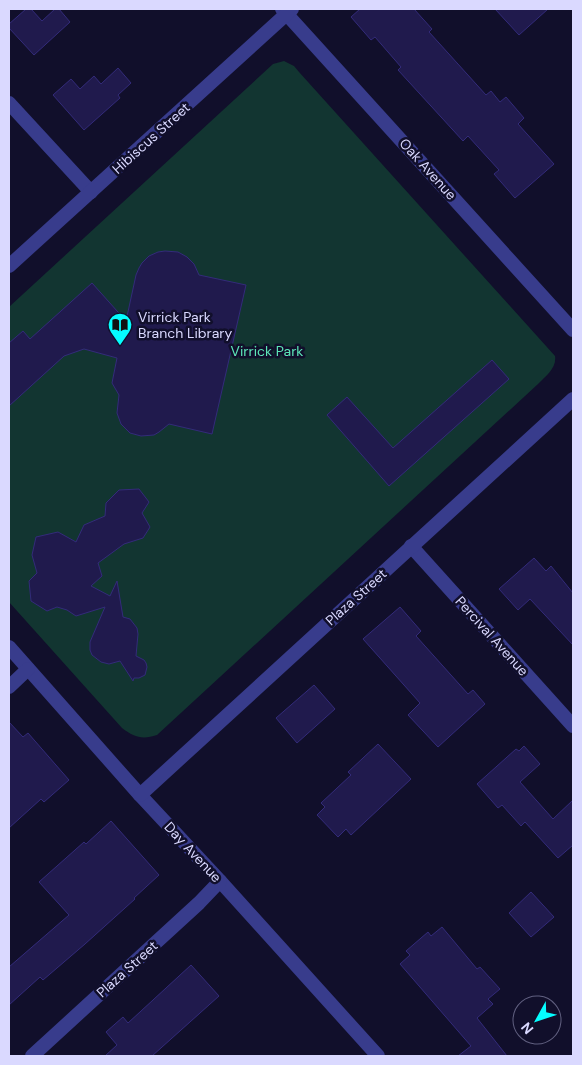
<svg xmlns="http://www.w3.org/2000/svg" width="582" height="1065" font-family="'DM Sans',sans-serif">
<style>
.green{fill:#123531}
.building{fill:#201a4d;stroke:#332b7a}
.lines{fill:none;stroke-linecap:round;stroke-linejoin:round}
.minor{stroke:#383c8c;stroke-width:14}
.labels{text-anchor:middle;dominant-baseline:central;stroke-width:5;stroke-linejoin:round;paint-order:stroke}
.street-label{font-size:14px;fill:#dad9ff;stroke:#110f2b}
.poi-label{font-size:14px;fill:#dad9ff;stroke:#110f2b;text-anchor:start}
.park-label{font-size:14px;fill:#5de7b8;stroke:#110f2b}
</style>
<rect width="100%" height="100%" fill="#110f2b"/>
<path class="green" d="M284,61L294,66L299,72L555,356C557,368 546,376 538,384L157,735C142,740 134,737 122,728L9,602V307L273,64Z"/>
<g class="building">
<path d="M26,9H31L42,21L55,9H59L70,22L34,55L9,28V24Z"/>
<path d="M360,9H414L432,29L429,32L486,95L491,91L500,102L506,97L524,118L518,124L554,164L515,198L494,174L499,170L468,136L463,141L398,70L401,67L375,37L371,40L351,17Z"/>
<path d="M495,9H548L519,35Z"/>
<path d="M118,68L131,83L118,95L120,98L84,130L53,95L71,79L80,89L94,76L101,84Z"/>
<path d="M165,251L178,252L187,257L194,264L199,275L246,285L212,434L169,424L159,432L154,435L141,436L130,433L121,424L117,413L119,395L112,383L117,358L84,349L64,356L9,406V343L23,331L30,339L92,283L126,321L136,275L139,268L142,263L149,256L158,252Z"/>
<path d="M492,360L509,379L389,486L327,415L347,397L393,448Z"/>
<path d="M139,489L149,502L142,513L150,527L143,538L124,544L98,563L102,576L91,586L110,596L117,581L123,617L130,619L137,628L138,634L136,656L144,660L146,663L147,667L145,675L139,678H134L133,681L120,661L109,664L101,662L92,655L90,650V642L105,607L76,616L67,610L57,607L47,611L31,601L29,581L37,573L32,555L36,537L58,532L76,542L84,525L105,516L106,503L119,490Z"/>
<path d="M534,558L546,571L551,566L573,593V645L530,599L518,610L499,589Z"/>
<path d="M400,607L421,631L416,636L468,694L473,690L485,704L438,747L408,715L420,703L363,639Z"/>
<path d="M314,685L335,709L297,743L276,718Z"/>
<path d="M9,722L23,737L28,733L69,780L44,802L41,799L9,828Z"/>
<path d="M378,744L411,779L351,835L346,829L338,837L317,815L325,807L321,803L351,775L348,772Z"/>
<path d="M524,746L540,764L520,782L553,819L573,800V845L558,858L525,822L521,826L502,805L498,808L477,784L516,749L519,751Z"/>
<path d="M111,821L159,875L134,898L135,899L85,944L43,980L40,977L9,1005V967L69,915L39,882L84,842L86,844Z"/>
<path d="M531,892L554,917L531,937L509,913Z"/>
<path d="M442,927L477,969L480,967L500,989L488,999L493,1004L477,1018L507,1056H458L471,1046L400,964L410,955L406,951L428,932L431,936Z"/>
<path d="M191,965L219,996L152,1056H105L117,1045L106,1032L123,1017L128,1023Z"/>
</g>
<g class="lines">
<g class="minor">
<path d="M282,9L573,330"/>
<path d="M9,103L91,192"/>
<path d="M9,266L292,9"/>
<path d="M411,546L573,726"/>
<path d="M9,647L140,795L220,881L378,1056"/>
<path d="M9,687L28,669"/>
<path d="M140,795L573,399"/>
<path d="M32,1056L199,903L220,881"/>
</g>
</g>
<defs>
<symbol id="library-pin" viewBox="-11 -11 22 30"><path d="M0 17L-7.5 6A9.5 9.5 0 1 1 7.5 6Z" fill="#05fdff" stroke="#110f2b"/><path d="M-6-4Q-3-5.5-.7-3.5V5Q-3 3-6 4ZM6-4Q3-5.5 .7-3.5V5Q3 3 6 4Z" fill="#111"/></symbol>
</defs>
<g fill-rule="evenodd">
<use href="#library-pin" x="106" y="311" width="28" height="38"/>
</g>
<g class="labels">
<g class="street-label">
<text transform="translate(151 138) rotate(-42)">Hibiscus Street</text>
<text transform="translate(428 169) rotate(48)">Oak Avenue</text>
<text transform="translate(356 597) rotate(-42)">Plaza Street</text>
<text transform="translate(492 636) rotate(48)">Percival Avenue</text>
<text transform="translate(193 852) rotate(47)">Day Avenue</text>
<text transform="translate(127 969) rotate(-42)">Plaza Street</text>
</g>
<g class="poi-label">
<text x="138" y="317">Virrick Park<tspan x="138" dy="16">Branch Library</tspan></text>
</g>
<g class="park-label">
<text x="267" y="351">Virrick Park</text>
</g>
</g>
<rect width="582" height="1065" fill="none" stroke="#dad9ff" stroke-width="20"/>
<g transform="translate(537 1020) rotate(230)"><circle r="24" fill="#110f2b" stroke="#616080"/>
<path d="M0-4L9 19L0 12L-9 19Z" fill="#05fdff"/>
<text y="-8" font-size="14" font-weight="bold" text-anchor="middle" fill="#dad9ff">N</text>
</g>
</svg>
